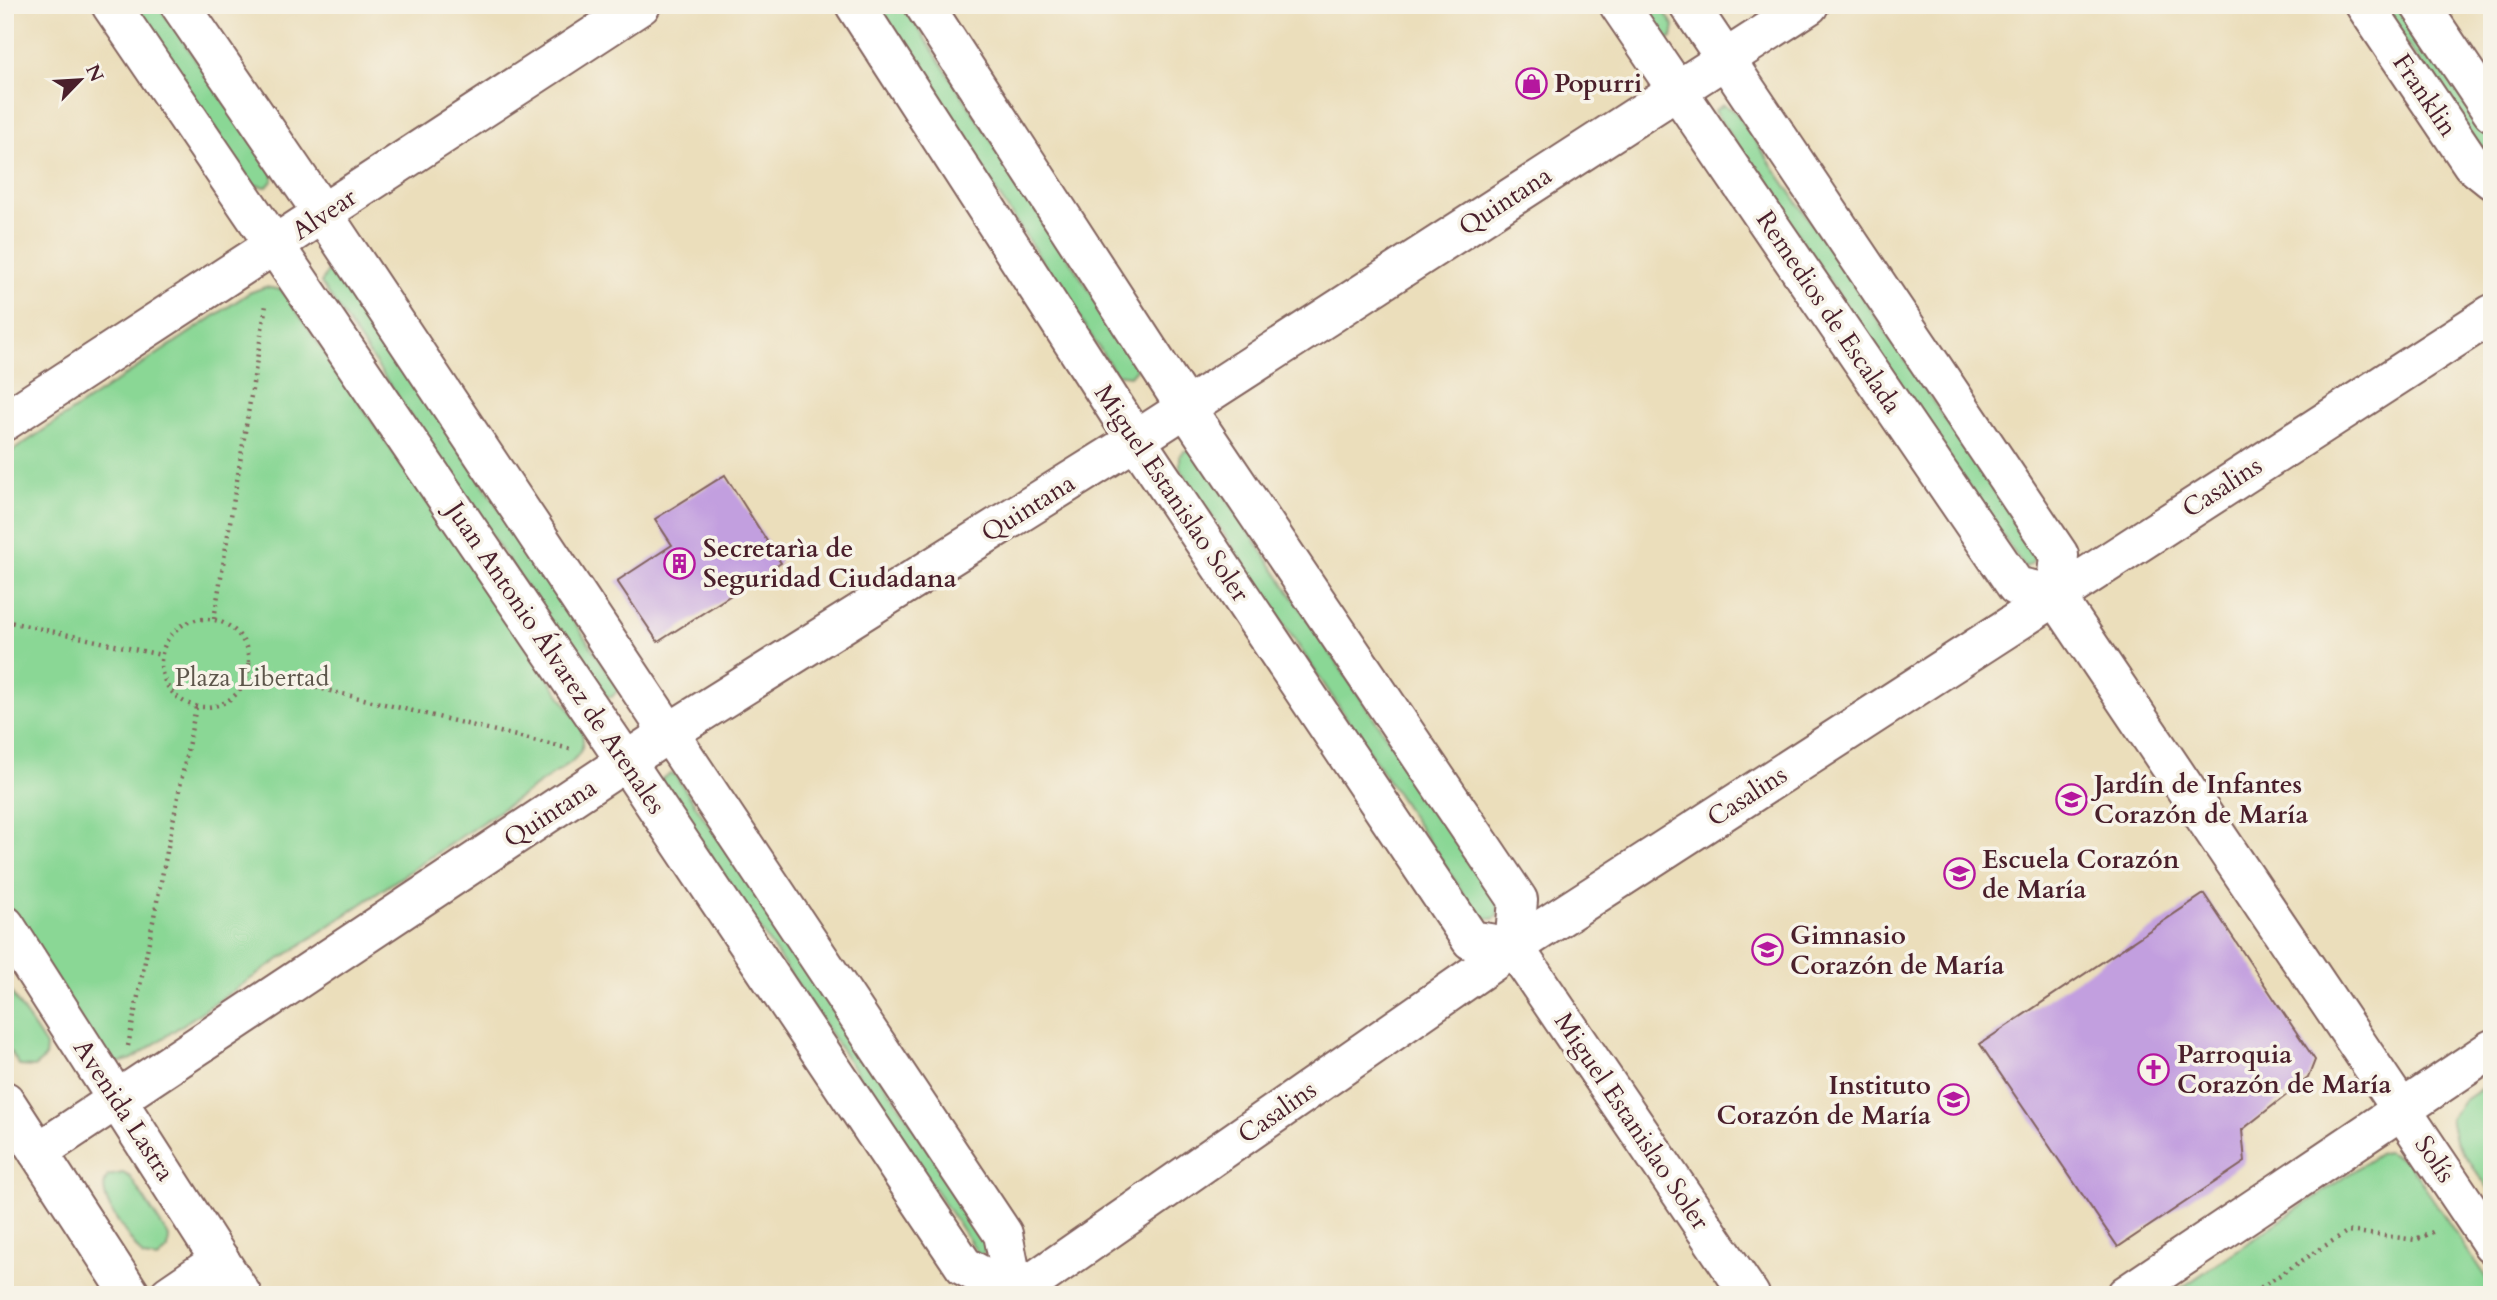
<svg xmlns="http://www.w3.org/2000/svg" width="2497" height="1300" font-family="Cardo,serif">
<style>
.green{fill:#8ad795;stroke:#6a7b60;stroke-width:2}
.building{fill:#c29fdf}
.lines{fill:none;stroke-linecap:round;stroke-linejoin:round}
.minor-casing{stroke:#82625d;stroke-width:42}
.secondary-casing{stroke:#82625d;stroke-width:42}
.path{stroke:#82625d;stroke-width:4.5;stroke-dasharray:2 5;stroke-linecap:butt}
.minor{stroke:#fff;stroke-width:38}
.secondary{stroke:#fff;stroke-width:38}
.labels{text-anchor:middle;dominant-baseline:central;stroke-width:7;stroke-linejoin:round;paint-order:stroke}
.poi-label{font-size:26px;font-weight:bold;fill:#4a1f2b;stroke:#f7f3e8;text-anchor:start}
.street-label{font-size:26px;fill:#4a1f2b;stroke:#f7f3e8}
.park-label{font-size:26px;fill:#5d564b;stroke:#f7f3e8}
</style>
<rect width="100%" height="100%" fill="#f7f3e8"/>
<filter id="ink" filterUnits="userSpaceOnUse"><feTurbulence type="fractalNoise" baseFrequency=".0143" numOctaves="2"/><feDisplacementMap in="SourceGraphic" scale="14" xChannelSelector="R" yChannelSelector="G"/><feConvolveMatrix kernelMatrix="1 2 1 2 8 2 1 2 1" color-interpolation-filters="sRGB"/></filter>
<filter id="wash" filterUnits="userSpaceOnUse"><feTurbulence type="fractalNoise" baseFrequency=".00686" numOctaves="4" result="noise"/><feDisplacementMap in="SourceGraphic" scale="28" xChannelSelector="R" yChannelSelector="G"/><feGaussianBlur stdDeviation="1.57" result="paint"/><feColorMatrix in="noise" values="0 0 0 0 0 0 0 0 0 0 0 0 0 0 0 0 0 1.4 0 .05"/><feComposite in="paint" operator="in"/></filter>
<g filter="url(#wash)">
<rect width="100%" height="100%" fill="#ebdebb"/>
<g class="green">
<path d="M129,5H158L273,172V180L267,187L253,185Z"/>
<path d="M874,5H903L1136,362V369L1130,376L1116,374Z"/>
<path d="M1632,5H1660L1674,26L1672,38L1663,42Z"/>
<path d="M2379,5H2407L2492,132V143L2481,150Z"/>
<path d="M1723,105L1735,111L2035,551C2035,560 2033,565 2024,567L1714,111Z"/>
<path d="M337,271L344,276L619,689L612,697L599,695L321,283L327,272Z"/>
<path d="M265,287L282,290L581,726C585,743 584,751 570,763L132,1059L118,1063L106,1061L5,913V456L249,293Z"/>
<path d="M1194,450L1499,904L1497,916L1493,919L1479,917L1180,468V456L1184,451Z"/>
<path d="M670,774L675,775L990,1239L989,1250L979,1255L660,780Z"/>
<path d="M5,983L46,1046L45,1058L34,1067L20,1066L5,1043Z"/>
<path d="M2492,1081V1194L2455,1141L2450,1119L2463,1101Z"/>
<path d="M2387,1152L2408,1162L2492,1287V1295H2171L2380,1153Z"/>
<path d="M123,1173L130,1177L169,1237L168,1249L158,1259L143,1257C131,1238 92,1196 108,1176Z"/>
</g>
<g id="blocks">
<g class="building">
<path d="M725,475L781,563L658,642L617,581L672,545L655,519Z"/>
<path d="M2204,894L2315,1060L2308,1078L2242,1130L2245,1162L2118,1247L1980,1044Z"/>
</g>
</g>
</g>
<g filter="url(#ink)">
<use href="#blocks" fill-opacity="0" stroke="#82625d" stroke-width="2"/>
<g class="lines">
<defs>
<g id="minor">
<path d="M111,5L627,763L964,1266L1015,1294"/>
<path d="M180,5L323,214L1003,1234L1015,1295"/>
<path d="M855,5L1136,440L1471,940L1514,947"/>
<path d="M924,5L1186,408L1518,900L1514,947L1750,1295"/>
<path d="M1619,5L2016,586L2055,595"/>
<path d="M1689,5L2059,555L2055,595L2492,1244"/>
<path d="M2365,5L2472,164L2492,180"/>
<path d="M2420,5L2492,112"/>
<path d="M5,421L641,5"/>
<path d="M38,1152L670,732L1136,440L1809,5"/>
<path d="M169,1295L220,1260"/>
<path d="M1014,1295L1514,947L2492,314"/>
</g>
<g id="secondary">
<path d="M5,925L242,1295"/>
<path d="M5,1101L131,1295"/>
<path d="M2126,1295L2492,1049"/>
</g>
</defs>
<use href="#minor" class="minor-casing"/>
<use href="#secondary" class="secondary-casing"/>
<g class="path">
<circle cx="205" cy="663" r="44"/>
<path d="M214,619L266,305"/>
<path d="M5,621L161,655"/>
<path d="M248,671L570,749"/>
<path d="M128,1046L196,707"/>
<path d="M2249,1295L2348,1231L2416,1240L2437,1230"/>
</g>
<use href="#minor" class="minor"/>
<use href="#secondary" class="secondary"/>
</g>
</g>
<defs>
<symbol id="shop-ring" viewBox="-11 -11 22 22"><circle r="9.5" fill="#f7f3e8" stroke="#b5179e" stroke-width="1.5"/><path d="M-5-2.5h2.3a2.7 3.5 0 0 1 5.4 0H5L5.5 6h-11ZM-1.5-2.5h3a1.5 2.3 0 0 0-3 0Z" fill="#b5179e"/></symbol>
<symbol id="building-ring" viewBox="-11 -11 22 22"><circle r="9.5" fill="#f7f3e8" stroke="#b5179e" stroke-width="1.5"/><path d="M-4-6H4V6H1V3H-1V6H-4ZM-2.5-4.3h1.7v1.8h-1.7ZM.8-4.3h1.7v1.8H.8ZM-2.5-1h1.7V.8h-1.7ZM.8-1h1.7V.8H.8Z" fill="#b5179e"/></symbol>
<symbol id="school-ring" viewBox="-11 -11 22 22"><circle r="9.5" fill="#f7f3e8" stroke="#b5179e" stroke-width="1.5"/><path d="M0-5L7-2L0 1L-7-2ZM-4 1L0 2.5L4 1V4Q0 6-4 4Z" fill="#b5179e"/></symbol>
<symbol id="church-ring" viewBox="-11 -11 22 22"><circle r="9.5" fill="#f7f3e8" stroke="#b5179e" stroke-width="1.5"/><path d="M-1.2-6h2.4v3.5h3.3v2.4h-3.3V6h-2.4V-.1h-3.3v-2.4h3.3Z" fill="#b5179e"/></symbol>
</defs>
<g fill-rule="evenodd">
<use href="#shop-ring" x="1514" y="66" width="35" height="35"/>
<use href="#building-ring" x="662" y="546" width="35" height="35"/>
<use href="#school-ring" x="2054" y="782" width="35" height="35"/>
<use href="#school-ring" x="1942" y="856" width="35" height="35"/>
<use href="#school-ring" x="1750" y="932" width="35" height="35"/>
<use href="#church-ring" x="2136" y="1052" width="35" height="35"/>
<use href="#school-ring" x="1936" y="1082" width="35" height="35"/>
</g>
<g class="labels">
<g class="poi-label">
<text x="1554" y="83">Popurri</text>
<text x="703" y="548">Secretarìa de<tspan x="703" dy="30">Seguridad Ciudadana</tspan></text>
<text x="2094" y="784">Jardín de Infantes<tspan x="2094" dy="30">Corazón de María</tspan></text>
<text x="1982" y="859">Escuela Corazón<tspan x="1982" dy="30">de María</tspan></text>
<text x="1790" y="935">Gimnasio<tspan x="1790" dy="30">Corazón de María</tspan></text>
<text x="2177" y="1054">Parroquia<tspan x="2177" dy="30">Corazón de María</tspan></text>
<text x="1931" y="1085" text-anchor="end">Instituto<tspan x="1931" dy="30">Corazón de María</tspan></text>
</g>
<g class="street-label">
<text transform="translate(2425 95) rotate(56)">Franklin</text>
<text transform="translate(1505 201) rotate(-33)">Quintana</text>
<text transform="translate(324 214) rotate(-34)">Alvear</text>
<text transform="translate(1829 312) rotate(56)">Remedios de Escalada</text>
<text transform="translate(2222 487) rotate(-33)">Casalins</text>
<text transform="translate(1172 493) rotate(56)">Miguel Estanislao Soler</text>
<text transform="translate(1028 508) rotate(-32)">Quintana</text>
<text transform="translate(556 658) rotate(56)">Juan Antonio Álvarez de Arenales</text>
<text transform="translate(1747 796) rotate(-33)">Casalins</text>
<text transform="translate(550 813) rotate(-33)">Quintana</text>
<text transform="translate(124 1110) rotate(57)">Avenida Lastra</text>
<text transform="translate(1277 1112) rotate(-35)">Casalins</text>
<text transform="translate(1632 1121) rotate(56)">Miguel Estanislao Soler</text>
<text transform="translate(2435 1159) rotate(56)">Solís</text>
</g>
<g class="park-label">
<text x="252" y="677">Plaza Libertad</text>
</g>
</g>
<rect width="2497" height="1300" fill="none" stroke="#f7f3e8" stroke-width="28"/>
<g transform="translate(80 80) rotate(65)" stroke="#f7f3e8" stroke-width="5" paint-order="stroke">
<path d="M0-5L12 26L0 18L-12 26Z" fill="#4a1f2b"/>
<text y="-10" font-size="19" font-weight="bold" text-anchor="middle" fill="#4a1f2b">N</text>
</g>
</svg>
